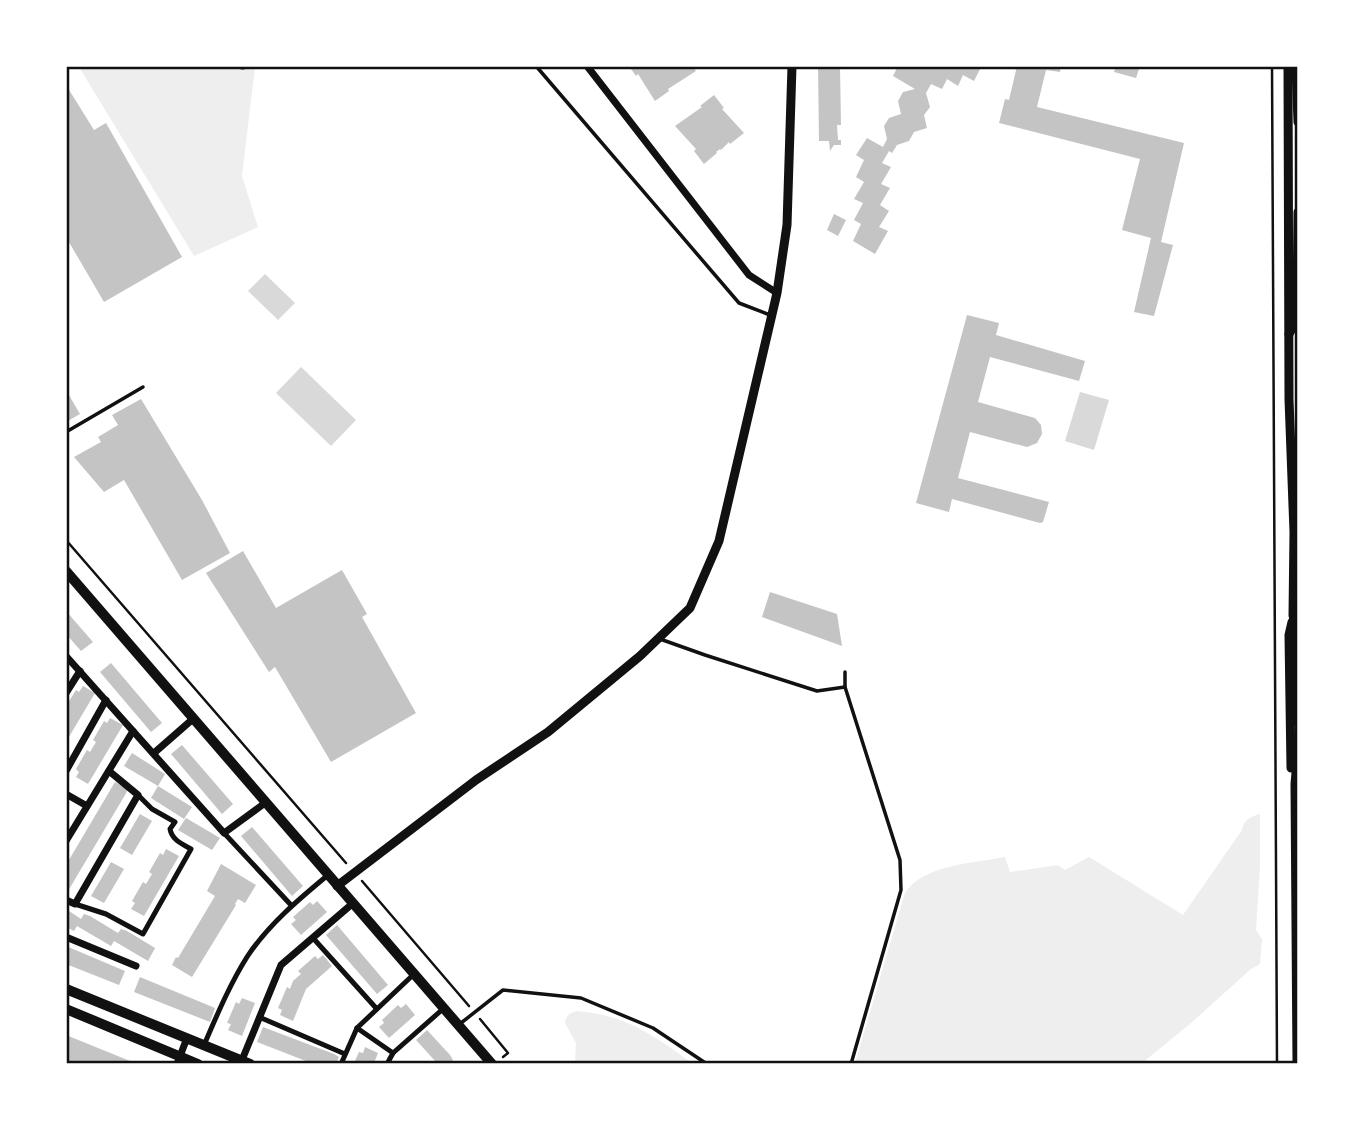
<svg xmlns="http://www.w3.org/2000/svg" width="1364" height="1130" font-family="Commissioner,sans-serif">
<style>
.green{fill:#eee}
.water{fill:#d9d9d9}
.building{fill:#c4c4c4}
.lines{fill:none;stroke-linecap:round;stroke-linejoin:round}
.path{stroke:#111;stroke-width:2.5}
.service{stroke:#111;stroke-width:3.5}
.pedestrian{stroke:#111;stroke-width:5}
.minor{stroke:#111;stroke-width:7}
.tertiary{stroke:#111;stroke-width:9}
.secondary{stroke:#111;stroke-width:10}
.primary{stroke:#111;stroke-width:10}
.neatline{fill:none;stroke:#111;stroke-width:2.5}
</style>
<rect width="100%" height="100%" fill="#fff"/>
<g class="green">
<path d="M79,67H255L242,176L258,227L194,256Z"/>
<path d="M1260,814V866L1256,930L1262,939L1260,964L1251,969L1191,1023L1142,1063H855L904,896C918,865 975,863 1005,857L1010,872L1058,865L1065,870L1089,857L1183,915L1242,830C1244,819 1250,817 1260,814Z"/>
<path d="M578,1011C628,1016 653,1035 692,1063H575L576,1043L565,1023C566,1015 571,1012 578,1011Z"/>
</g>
<g class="water">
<path d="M265,274L295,303L278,320L248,291Z"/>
<path d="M301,367L356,420L331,446L276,393Z"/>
<path d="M1080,392L1109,400L1094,450L1065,441Z"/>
</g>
<g class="building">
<path d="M629,66H692L696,71L668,89L669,91L655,101L638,74L636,76Z"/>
<path d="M818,66H840L841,125H837L838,140H841V145H834L830,151L829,141H819Z"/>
<path d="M898,66H975L980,69L974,81L963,75L958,86L947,79L942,89L931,84L926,93L930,107L924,115L927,128L914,132L909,141L897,145L892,153L889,151L882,163L891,167L881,184L890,188L880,205L889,211L879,227L888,231L875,254L853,241L861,224L854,220L863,203L854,199L864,182L856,177L864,160L856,155L867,138L883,147L887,139L884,126L889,118L901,114L898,101L903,92L915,89L893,76Z"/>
<path d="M1017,66L1043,69V66H1061L1060,72L1046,70L1037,107L1184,143L1161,242L1173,245L1154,316L1134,312L1151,238L1122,230L1140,159L999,123L1005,99L1009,100Z"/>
<path d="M1116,66H1140L1136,78L1114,72Z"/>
<path d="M66,85L94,130L106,123L182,257L104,302L66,237Z"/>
<path d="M714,95L724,108L722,109L744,133L730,144L729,142L721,150L720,149L716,152L717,153L704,164L694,151L696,149L675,126L702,107L700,106Z"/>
<path d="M834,214L846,220L838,236L827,230Z"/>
<path d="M967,315L999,323L996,335L1085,361L1079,381L990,357L978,402L1035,418L1041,425L1042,434L1037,443L1027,447L970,432L958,478L1049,502L1043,522L1040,523L952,499L949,512L916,503Z"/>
<path d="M66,390L80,414L66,422Z"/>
<path d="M141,399L202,500L230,553L182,580L124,480L104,492L74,457L101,442L98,437L118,425L112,415Z"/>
<path d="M243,551L276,608L342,570L367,614L362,617L416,713L331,762L275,667L269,672L206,573Z"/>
<path d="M770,592L837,614L842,646L762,617Z"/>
<path d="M66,611L93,642L81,651L66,634Z"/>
<path d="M111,663L162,723L151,732L100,672Z"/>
<path d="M83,686L95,693L66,742V706L76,690L79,692Z"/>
<path d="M110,718L123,725L88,784L76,777L79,772L76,769L87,750L90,752L96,742L93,740L104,721L107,723Z"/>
<path d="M182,745L233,804L222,814L171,754Z"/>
<path d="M132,753L165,774L158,786L192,807L184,819L151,798L158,786L124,766Z"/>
<path d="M115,782L128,789L125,795L68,891L66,890V865Z"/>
<path d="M140,814L152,821L132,855L120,848Z"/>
<path d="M186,818L220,838L212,850L178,830Z"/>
<path d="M252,827L303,886L292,896L241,836Z"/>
<path d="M166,849L179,856L144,916L131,909L135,903L132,901L143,882L146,884L152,874L149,872L160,853L163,855Z"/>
<path d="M111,862L124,869L104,903L91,896Z"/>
<path d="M221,864L256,885L245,903L238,899L235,904L236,905L192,977L172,965L176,957L178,958L215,896L207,891Z"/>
<path d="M317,901L327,912L301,935L291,924L296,920L293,917L310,902L313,905Z"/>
<path d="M66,909L81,919L84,914L90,916L118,933L121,929L127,931L155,948L148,961L114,941L111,946L77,926L74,931L66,927Z"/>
<path d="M337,925L388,985L377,994L326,935Z"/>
<path d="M66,946L125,971L119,985L66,964Z"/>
<path d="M323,955L332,966L306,989L293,1021L280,1015L282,1010L278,1008L287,987L290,989L293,981L301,974L298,971L315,956L318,959Z"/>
<path d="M140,977L215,1008L210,1022L134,992Z"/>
<path d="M242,998L255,1003L242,1036L228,1030L231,1024L227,1023L236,1002L239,1004Z"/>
<path d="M406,1004L415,1015L389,1038L379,1027L384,1023L382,1020L398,1005L401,1008Z"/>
<path d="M263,1027L334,1054L339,1057L336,1063H311L257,1042Z"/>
<path d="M427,1030L450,1055L453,1060L449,1063H437L416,1040Z"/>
<path d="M66,1035L135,1063H66Z"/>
<path d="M365,1047L378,1053L374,1063H354L359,1052L363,1053Z"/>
</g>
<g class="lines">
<g class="path">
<path d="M1272,66L1277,1064"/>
<path d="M66,540L346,863"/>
<path d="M362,881L469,1006"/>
<path d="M480,1019L508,1053L503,1057"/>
</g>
<g class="service">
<path d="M536,66L739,303L770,315"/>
<path d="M66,432L143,387"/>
<path d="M660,639L705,655L817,691L845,687"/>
<path d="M845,672V687L900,860L901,890L851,1064"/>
<path d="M461,1023L503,990L581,998L653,1028L707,1064"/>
</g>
<g class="pedestrian">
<path d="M224,833L291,905"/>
<path d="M75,904L106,914L143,934L191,849C182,844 172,840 170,829L175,822L152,809L138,795"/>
<path d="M313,938L376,1008"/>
<path d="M259,1017L345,1054"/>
<path d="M357,1028L393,1053"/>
<path d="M204,1045C217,1015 230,984 247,957C268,925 299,899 328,875"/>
<path d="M341,1064L357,1028L414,974"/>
<path d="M387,1064L393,1053L444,1008"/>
</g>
<g class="minor">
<path d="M242,66H243"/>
<path d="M587,66L749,275L777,293"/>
<path d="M66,656L224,833L265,803"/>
<path d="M66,693L80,671"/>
<path d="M154,753L194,718"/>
<path d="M66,771L106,700"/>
<path d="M66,794L87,806"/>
<path d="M66,841L133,731"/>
<path d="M66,900L75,904L138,795L109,771"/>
<path d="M66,937L136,966"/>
<path d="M242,1060L281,965L352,904"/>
<path d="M177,1064L187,1038"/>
</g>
<g class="tertiary">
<path d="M1288,66L1289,399L1294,532L1293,615L1297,639L1298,723"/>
<path d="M1296,66L1298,122"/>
<path d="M1289,334L1294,325L1297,309L1298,212"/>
<path d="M1291,768L1289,635L1292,622"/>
<path d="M337,886L476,780L548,732L640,656L690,608L719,541L777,293L787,225L792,66"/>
<path d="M1297,1064L1295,784L1298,750"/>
</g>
<g class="secondary">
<path d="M66,989L250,1064"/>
<path d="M66,1009L198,1064"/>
</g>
<path class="primary" d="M66,571L492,1064"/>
</g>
<rect width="1364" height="1130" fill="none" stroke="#ffffff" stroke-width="136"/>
<rect x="68" y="68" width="1228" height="994" class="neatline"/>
</svg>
